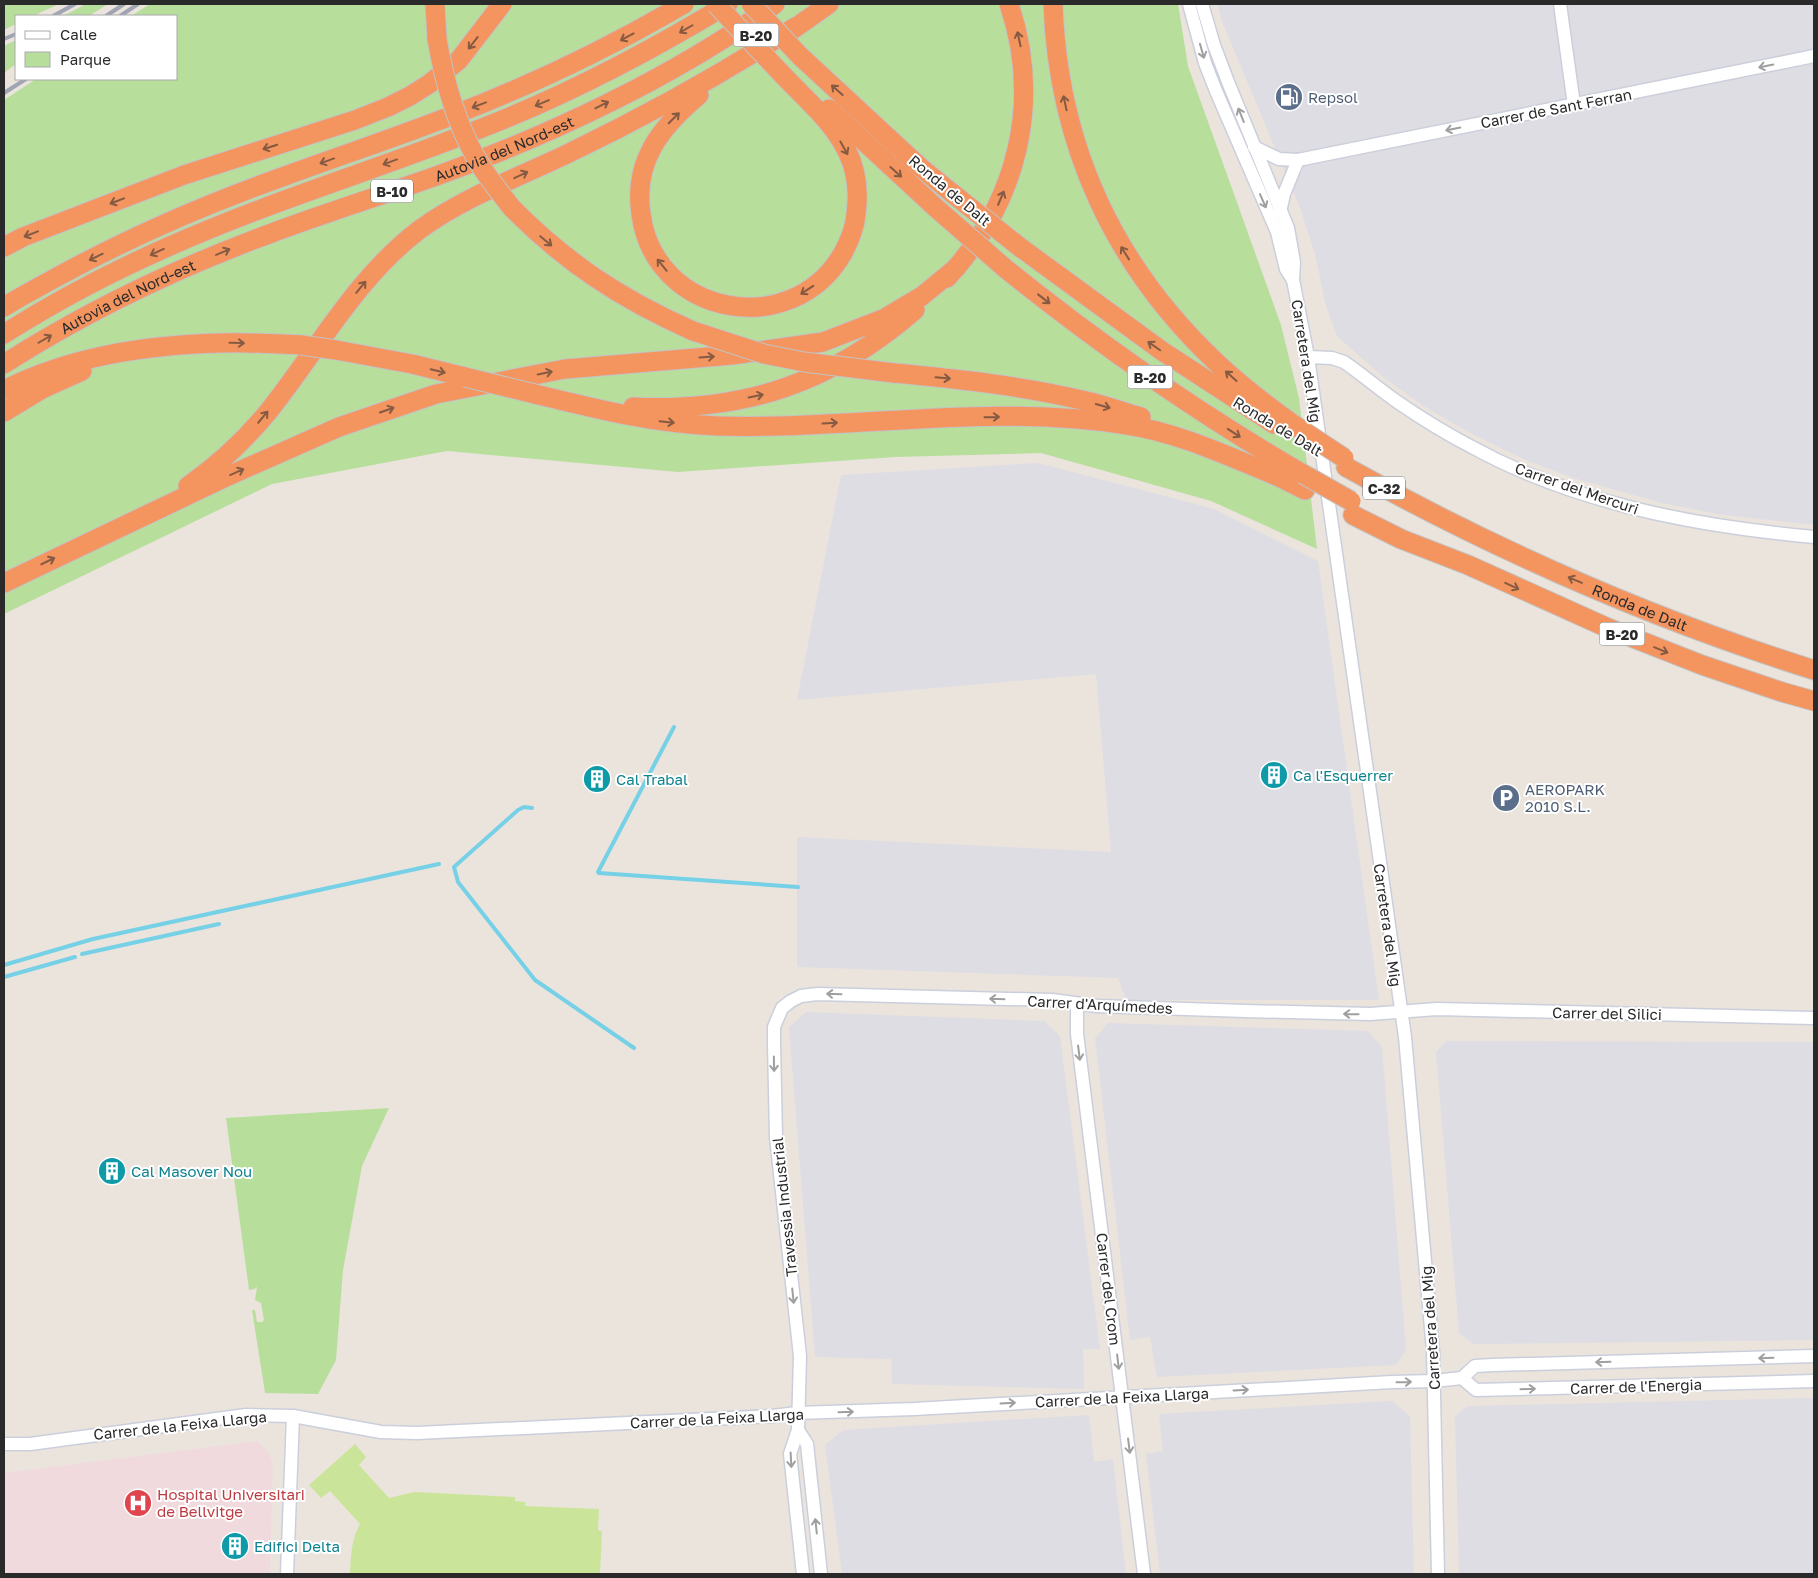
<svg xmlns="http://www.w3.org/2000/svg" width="1818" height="1578" font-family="'Golos Text',sans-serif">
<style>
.industrial{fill:#dedde4}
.medical{fill:#f1dadd}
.green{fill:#b8de9c}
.pitch{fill:#cae599}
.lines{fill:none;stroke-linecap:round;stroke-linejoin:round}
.stream{stroke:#76d1e7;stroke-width:4}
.minor-casing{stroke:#cbcfdb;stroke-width:15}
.highway-casing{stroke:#c3c3c3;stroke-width:21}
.minor{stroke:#fff;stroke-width:12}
.highway{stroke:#f4945f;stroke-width:19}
.rail{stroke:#a0a4b3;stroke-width:4}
.highway-bridge-casing{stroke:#c3c3c3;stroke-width:21;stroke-linecap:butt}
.highway-bridge{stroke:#f4945f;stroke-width:19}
.oneway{stroke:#855a42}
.oneway2{stroke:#9f9f9f}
.labels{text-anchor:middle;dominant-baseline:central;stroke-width:4;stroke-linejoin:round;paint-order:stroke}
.shield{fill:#fff;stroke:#6a6a6a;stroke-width:1}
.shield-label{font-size:14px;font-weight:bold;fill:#2a2a2a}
.service-label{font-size:15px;fill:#4e5e75;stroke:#fff;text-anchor:start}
.street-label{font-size:15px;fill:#2a2a2a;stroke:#fff}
.culture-label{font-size:15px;fill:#0d838f;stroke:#fff;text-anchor:start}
.health-label{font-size:15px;fill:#be3a42;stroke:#fff;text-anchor:start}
</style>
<rect width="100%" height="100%" fill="#ebe4dd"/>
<g class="industrial">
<path d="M1218,4H1814V525L1717,514L1662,503L1573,478L1521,458L1468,432L1422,405L1383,377L1337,336L1326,306L1315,254L1300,208L1221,19Z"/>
<path d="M1038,463L1214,509L1318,561L1379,1000H1126L1118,978L797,967V837L1111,852L1096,674L797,700L841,475Z"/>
<path d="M806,1012L1044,1021L1060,1036L1100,1349H1083L1084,1389L892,1384L891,1359L815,1357L789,1027Z"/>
<path d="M1108,1023L1368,1031L1382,1047L1406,1350L1396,1365L1157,1377L1150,1337L1130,1340L1095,1038Z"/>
<path d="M1446,1041L1814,1042V1340L1474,1344L1459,1333L1436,1052Z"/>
<path d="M1814,1398V1574H1459L1455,1417L1467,1406Z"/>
<path d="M1392,1401L1410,1416L1414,1574H1160L1146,1454L1163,1451L1159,1414Z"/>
<path d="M1089,1415L1094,1462L1113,1459L1126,1574H842L825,1445L843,1430Z"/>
</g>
<path class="medical" d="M257,1441L267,1451L273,1462L270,1574H4V1473Z"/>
<g class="green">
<path d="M4,4H59L33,16H16V24L4,30Z"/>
<path d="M86,4H108L89,16H63Z"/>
<path d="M150,4H1178L1188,66L1281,325L1299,398L1317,549L1211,501L1041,453L896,457L678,472L447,451L272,484L4,614V100L36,79H176V16H131Z"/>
<path d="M16,40V64L4,73V46Z"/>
<path d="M389,1108L362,1166L343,1270L336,1360L318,1394L265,1393L252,1310H255L257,1322H262L264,1320L261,1303L255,1300L257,1287L254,1289L249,1290L226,1118Z"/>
</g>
<path class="pitch" d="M355,1444L366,1457L359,1465L389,1498L414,1492L515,1497V1501L525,1502V1506L599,1509L598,1530L602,1531L600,1574H350C351,1556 351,1540 360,1524L330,1491L321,1498L309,1485Z"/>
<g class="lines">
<g class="stream">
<path d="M674,727L598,872L599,873L798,887"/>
<path d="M532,808L524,807L518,810L454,867L458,882L535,980L634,1048"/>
<path d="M82,954L219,924"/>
<path d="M4,965L93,939L439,864"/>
<path d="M4,977L75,957"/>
</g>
<defs>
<g id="minor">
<path d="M1189,4L1205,63L1216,91L1277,232L1286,269L1293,280"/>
<path d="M1202,4L1214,45L1228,82L1288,228L1294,262L1293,280L1308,357L1405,1037L1433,1351L1438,1574"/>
<path d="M1560,4L1574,105"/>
<path d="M1254,147L1279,159L1298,160L1814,56"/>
<path d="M1280,212L1284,194L1298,160"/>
<path d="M1308,357L1332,358L1344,362C1363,375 1380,390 1399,403C1421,418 1445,433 1470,446C1575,504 1696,526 1814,537"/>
<path d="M1077,1004V1034L1144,1574"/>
<path d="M1462,1378L1476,1390L1814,1381"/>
<path d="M798,1430L807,1444L821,1574"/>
<path d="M4,1444H30L246,1415L293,1416L381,1432L417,1433L772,1416L797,1413L914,1409L1392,1382L1434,1381L1462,1378L1475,1366L1493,1365L1814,1356"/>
<path d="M287,1574L293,1416"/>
<path d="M803,1574L790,1454L798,1430L800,1356L776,1137L774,1043V1027L782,1008L791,1001L801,996L817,994L1052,1000L1097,1006L1245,1011L1370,1014L1437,1009L1814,1018"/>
</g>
<g id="highway">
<path d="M435,4L437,39"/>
<path d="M1053,4C1058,145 1114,266 1217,363C1242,387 1269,407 1297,427"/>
<path d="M785,35L829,4"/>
<path d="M800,56L920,167L952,193"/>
<path d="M699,95C661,127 633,161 641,214C654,316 792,342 843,253C850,240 855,228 856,214C859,192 857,171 847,151C832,120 802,96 779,71"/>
<path d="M829,109L936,208"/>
<path d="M511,207C566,263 621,299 693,331"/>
<path d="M4,247L23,237L184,175L355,120L388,107L410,96L429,84L459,60L502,4"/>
<path d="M1021,248L1162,351L1274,424"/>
<path d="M1006,269C1099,344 1198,413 1303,474"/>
<path d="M947,278C1018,202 1042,102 1009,4"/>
<path d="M4,307C21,296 39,287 57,277C130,237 206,204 285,176C356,150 428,127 498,97C563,70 624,39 684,4"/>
<path d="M4,334C56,301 113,271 170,246C280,197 396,164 507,118C584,86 657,47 728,4"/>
<path d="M336,350L412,364L465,377"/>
<path id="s1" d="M4,364C87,311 177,268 269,234C325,213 383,195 439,175C553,134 677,75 775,4"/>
<path d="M894,373C959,379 1023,386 1086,401C1105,405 1123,412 1141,417"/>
<path d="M4,390C71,356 146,345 221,343C248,342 274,344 301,345"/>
<path d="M535,394C596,409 655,424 718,426C854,430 991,403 1127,425C1180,433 1227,456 1277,476"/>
<path d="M633,407C745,412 831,383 915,310"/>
<path d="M4,412L42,389L82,371"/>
<path id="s2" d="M1346,467C1495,550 1652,619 1814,670"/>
<path d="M1267,471L1305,490"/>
<path d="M188,486C218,465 245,440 268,412C317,351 355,279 419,230C464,197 517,178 567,154C646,116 722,74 795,27"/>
<path d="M1353,515L1401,539L1468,565L1608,628L1702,665L1782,692L1814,701"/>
<path d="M4,583L226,477L339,427L436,394L565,369L732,355L823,342L885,318L922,296L956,268"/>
</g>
</defs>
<use href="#minor" class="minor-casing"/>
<use href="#highway" class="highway-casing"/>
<use href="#minor" class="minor"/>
<use href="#highway" class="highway"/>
<g class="rail">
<path d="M53,16L75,4"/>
<path d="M106,16L124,4"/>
<path d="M120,16L138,4"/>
<path d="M4,39L16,34"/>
<path d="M4,93L26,79"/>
</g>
<defs>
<g id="highway-bridge">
<path d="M716,4L779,71"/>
<path d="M751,4L800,56"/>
<path d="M437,39C444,80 455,120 475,156C485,175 499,191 511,207"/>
<path d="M952,193L1021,248"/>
<path d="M936,208L1006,269"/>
<path d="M693,331L764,354L804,362L894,373"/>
<path d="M301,345L336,350"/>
<path d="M465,377L535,394"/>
<path d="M1297,427L1344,458"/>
<path d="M1303,474L1351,501"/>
</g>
</defs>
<use href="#highway-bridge" class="highway-bridge-casing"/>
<use href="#highway-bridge" class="highway-bridge"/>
</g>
<defs><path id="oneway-shaft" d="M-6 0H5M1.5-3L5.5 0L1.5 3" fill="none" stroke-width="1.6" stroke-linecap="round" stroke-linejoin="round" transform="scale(1.25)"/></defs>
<g class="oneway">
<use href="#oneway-shaft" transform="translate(686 29) rotate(150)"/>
<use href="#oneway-shaft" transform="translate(627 37) rotate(152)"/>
<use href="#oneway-shaft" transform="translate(1019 39) rotate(-102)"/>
<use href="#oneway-shaft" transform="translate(473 43) rotate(128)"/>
<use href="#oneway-shaft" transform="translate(837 90) rotate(-138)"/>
<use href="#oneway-shaft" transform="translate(542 103) rotate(157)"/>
<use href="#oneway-shaft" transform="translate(1065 103) rotate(-102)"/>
<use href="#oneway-shaft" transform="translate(479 105) rotate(159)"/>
<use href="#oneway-shaft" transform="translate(602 105) rotate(-27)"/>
<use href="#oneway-shaft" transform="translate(674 118) rotate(-45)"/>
<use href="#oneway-shaft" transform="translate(270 147) rotate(162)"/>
<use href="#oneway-shaft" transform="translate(844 148) rotate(61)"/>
<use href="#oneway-shaft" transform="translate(327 161) rotate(160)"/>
<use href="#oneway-shaft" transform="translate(390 162) rotate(160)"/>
<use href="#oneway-shaft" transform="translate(896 172) rotate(42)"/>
<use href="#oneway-shaft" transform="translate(521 175) rotate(-25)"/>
<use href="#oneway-shaft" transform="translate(1001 198) rotate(-67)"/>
<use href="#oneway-shaft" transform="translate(117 201) rotate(159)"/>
<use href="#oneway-shaft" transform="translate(31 234) rotate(159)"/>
<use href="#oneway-shaft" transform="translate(546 241) rotate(40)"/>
<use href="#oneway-shaft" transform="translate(157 252) rotate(155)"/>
<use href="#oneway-shaft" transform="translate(223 252) rotate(-23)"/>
<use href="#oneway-shaft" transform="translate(1125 253) rotate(-122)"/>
<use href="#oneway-shaft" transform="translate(96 257) rotate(154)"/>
<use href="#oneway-shaft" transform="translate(662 265) rotate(-129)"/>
<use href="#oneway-shaft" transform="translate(361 287) rotate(-51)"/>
<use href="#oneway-shaft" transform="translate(807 290) rotate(147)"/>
<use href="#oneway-shaft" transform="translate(1044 299) rotate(38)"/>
<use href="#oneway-shaft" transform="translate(45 339) rotate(-30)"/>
<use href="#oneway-shaft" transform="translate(237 343) rotate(1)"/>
<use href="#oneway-shaft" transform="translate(1154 346) rotate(-145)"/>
<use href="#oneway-shaft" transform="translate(707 357) rotate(-4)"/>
<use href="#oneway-shaft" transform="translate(438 371) rotate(14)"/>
<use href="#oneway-shaft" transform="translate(545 373) rotate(-11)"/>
<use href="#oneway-shaft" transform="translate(1231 376) rotate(-138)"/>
<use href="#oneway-shaft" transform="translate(943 378) rotate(5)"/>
<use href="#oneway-shaft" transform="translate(756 396) rotate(-12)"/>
<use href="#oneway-shaft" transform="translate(1103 406) rotate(16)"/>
<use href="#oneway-shaft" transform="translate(387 410) rotate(-19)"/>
<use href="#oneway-shaft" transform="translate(263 417) rotate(-50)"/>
<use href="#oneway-shaft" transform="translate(992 417) rotate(-1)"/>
<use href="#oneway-shaft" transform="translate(667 422) rotate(6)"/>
<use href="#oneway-shaft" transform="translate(830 423) rotate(-3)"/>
<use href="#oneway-shaft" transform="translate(1234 433) rotate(33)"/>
<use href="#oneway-shaft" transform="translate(237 472) rotate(-24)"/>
<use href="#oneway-shaft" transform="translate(48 561) rotate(-26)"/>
<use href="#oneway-shaft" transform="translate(1575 580) rotate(-157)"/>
<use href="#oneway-shaft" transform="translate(1512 586) rotate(25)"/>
<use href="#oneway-shaft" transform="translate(1661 650) rotate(22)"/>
</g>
<g class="oneway2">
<use href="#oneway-shaft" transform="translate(1202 51) rotate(74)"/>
<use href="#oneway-shaft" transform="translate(1766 66) rotate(169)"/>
<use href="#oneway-shaft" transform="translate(1241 115) rotate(-112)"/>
<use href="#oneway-shaft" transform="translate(1453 129) rotate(169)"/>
<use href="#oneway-shaft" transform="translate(1263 201) rotate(66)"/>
<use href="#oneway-shaft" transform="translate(834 994) rotate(-178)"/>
<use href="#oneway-shaft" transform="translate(997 999) rotate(-178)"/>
<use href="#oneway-shaft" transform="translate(1351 1014) rotate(-179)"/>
<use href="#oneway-shaft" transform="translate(1079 1053) rotate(83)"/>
<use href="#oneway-shaft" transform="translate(774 1064) rotate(89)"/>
<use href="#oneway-shaft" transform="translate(793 1296) rotate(84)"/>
<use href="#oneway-shaft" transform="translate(1766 1358) rotate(178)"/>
<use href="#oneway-shaft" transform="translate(1118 1362) rotate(83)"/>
<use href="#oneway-shaft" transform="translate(1603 1362) rotate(178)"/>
<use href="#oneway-shaft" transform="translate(1404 1382) rotate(-1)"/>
<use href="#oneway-shaft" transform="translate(1528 1389) rotate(-2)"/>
<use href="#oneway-shaft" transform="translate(1241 1390) rotate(-3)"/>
<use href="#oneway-shaft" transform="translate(1008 1403) rotate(-3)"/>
<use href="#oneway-shaft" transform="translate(846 1412) rotate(-2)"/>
<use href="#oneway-shaft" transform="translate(1129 1446) rotate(83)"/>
<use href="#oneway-shaft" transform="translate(791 1460) rotate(87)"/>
<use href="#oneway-shaft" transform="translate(816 1526) rotate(-96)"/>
</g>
<defs>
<symbol id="fuel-disc" viewBox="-11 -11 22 22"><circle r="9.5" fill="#5c6f8a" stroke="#fff"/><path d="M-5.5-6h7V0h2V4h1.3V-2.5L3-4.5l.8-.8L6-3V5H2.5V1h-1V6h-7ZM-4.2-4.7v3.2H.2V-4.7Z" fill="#fff"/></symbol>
<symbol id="building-disc" viewBox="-11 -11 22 22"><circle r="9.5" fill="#0f9aa8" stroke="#fff"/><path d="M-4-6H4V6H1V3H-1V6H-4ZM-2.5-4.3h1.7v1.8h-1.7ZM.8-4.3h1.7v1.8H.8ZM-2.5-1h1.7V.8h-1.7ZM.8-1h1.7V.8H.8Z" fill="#fff"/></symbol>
<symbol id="parking-disc" viewBox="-11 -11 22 22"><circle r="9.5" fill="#5c6f8a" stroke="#fff"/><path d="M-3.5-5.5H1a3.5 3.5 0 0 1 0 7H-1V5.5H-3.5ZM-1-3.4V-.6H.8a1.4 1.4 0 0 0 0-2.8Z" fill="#fff"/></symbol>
<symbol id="hospital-disc" viewBox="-11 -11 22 22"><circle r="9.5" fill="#e0444e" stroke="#fff"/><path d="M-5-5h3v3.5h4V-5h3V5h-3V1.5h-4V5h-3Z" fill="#fff"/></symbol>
</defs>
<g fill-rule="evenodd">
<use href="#fuel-disc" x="1273" y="81" width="32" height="32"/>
<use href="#building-disc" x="1258" y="759" width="32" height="32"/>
<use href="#building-disc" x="581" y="763" width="32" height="32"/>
<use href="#parking-disc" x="1490" y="782" width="32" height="32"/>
<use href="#building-disc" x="96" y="1155" width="32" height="32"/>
<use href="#hospital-disc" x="122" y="1487" width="32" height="32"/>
<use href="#building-disc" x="219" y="1530" width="32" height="32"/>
</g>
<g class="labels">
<g class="shield">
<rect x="733.5" y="23.5" width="45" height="23" rx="4"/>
<rect x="371" y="179.5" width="42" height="23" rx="4"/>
<rect x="1127.5" y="365.5" width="45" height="23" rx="4"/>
<rect x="1363" y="476.5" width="42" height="23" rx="4"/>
<rect x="1599.5" y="622.5" width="45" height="23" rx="4"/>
</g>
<g class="shield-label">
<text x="756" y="35">B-20</text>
<text x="392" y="191">B-10</text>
<text x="1150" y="377">B-20</text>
<text x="1384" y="488">C-32</text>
<text x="1622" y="634">B-20</text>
</g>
<g class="service-label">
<text x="1308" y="97">Repsol</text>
<text x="1525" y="789">AEROPARK<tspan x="1525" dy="17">2010 S.L.</tspan></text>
</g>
<g class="street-label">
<text transform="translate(1556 108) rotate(-11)">Carrer de Sant Ferran</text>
<text stroke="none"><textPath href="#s1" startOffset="546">Autovia del Nord-est</textPath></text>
<text transform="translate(950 190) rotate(40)">Ronda de Dalt</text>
<text stroke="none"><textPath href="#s1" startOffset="141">Autovia del Nord-est</textPath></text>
<text transform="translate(1307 361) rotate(81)">Carretera del Mig</text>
<text transform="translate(1278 426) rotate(31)">Ronda de Dalt</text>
<text transform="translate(1577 488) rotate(19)">Carrer del Mercuri</text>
<text stroke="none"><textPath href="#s2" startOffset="326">Ronda de Dalt</textPath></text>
<text transform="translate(1388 925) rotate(82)">Carretera del Mig</text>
<text transform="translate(1100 1004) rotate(3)">Carrer d'Arquímedes</text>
<text transform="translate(1607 1013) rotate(1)">Carrer del Silici</text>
<text transform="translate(784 1207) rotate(-96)">Travessia Industrial</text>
<text transform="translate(1109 1289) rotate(83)">Carrer del Crom</text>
<text transform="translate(1430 1328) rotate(-94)">Carretera del Mig</text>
<text transform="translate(1636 1386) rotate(-2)">Carrer de l'Energia</text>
<text transform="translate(1122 1397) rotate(-3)">Carrer de la Feixa Llarga</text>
<text transform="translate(717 1418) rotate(-3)">Carrer de la Feixa Llarga</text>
<text transform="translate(180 1425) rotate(-6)">Carrer de la Feixa Llarga</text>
</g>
<g class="culture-label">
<text x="1293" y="775">Ca l'Esquerrer</text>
<text x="616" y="779">Cal Trabal</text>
<text x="131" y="1171">Cal Masover Nou</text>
<text x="254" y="1546">Edifici Delta</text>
</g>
<g class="health-label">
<text x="157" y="1494">Hospital Universitari<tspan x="157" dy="17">de Bellvitge</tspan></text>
</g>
</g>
<rect width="1818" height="1578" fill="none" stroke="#2a2a2a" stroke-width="10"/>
<rect x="15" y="15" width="162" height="65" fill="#ffffff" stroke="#aaaaaa"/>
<rect x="25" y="31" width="25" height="8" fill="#ffffff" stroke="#aaaaaa"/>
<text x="60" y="40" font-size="15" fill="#2a2a2a">Calle</text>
<rect x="25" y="52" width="25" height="15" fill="#b8de9c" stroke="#aaaaaa"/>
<text x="60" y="65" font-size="15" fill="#2a2a2a">Parque</text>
</svg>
